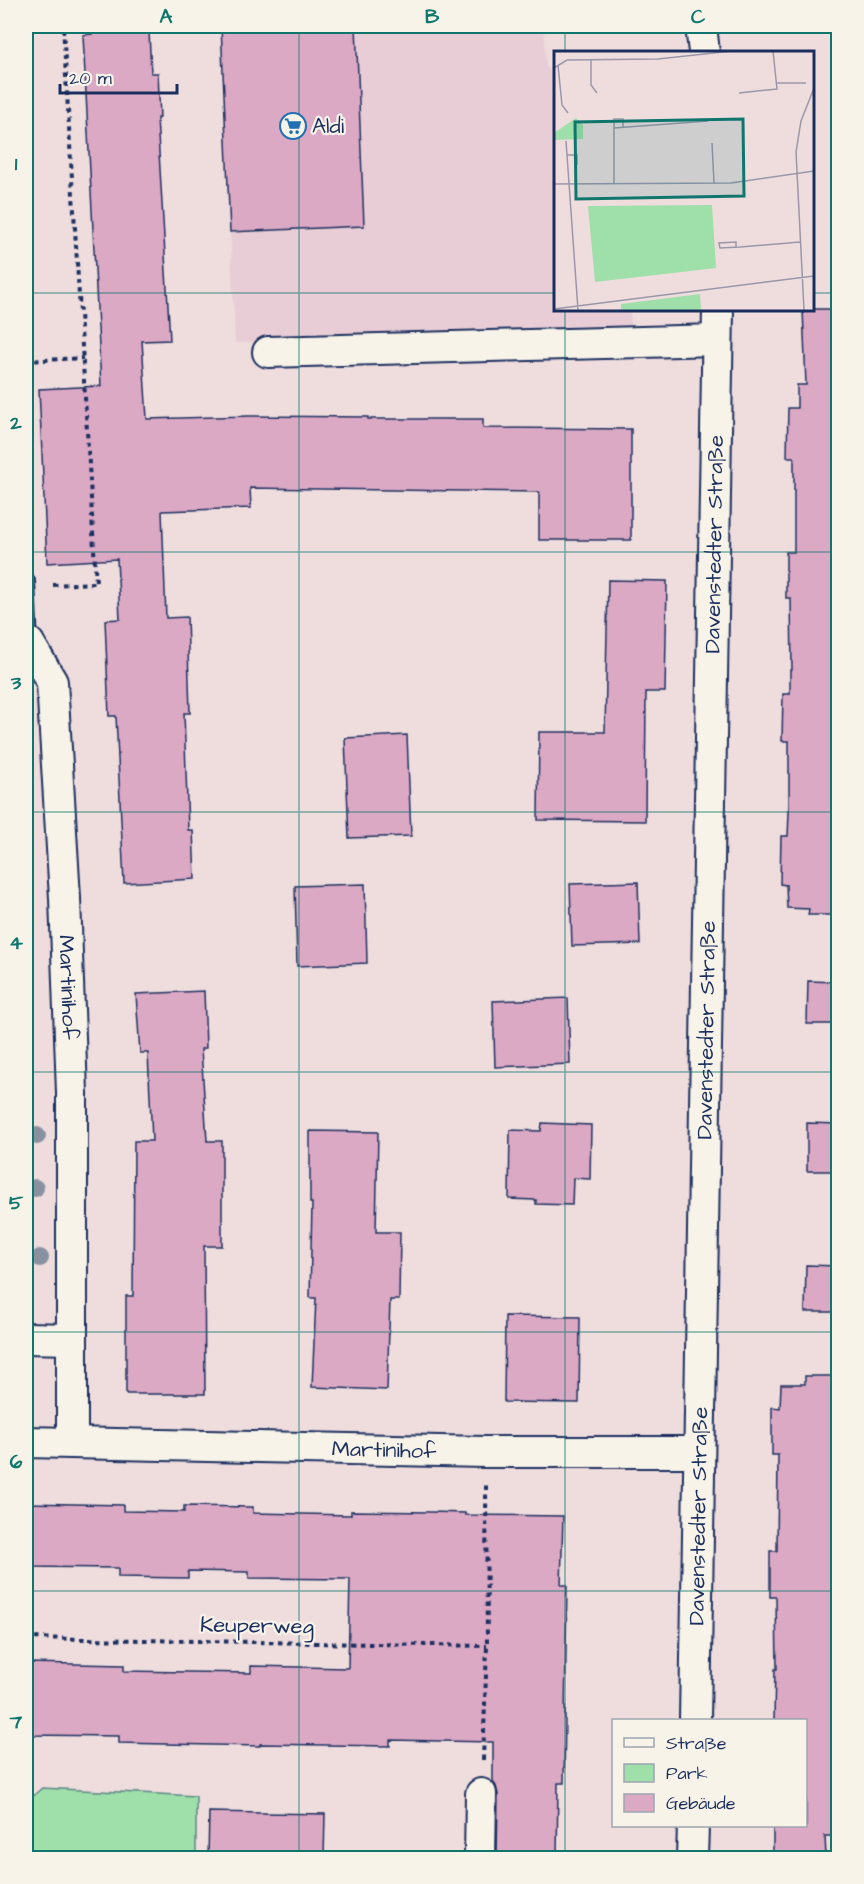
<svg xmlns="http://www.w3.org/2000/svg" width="864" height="1884" font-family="'Architects Daughter',sans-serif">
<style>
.built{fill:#e9cdd6}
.green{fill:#9fdfa9;stroke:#5d8784;stroke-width:1.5}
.building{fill:#dca9c5;stroke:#1b2f5e;stroke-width:1.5}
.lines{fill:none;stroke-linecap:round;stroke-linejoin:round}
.lane-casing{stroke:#1b2f5e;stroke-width:20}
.street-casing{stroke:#1b2f5e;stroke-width:34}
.path{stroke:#1b2f5e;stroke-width:4;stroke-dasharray:4.5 4.5;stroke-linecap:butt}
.lane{stroke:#f7f3e8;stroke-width:15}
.street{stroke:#f7f3e8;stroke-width:30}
.tree{fill:#8991a0}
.grid{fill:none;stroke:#0f766e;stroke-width:1.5;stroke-opacity:0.55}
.labels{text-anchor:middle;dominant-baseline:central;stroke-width:4.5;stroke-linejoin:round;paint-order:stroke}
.poi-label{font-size:22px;fill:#1b2f5e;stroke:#f7f3e8;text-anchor:start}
.street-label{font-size:22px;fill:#1b2f5e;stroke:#f7f3e8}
.inset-road{fill:none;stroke:#9a97ab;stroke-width:1.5}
.view{fill:#0f766e;fill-opacity:0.15;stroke:#0f766e;stroke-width:3}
.inset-edge{fill:none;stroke:#1b2f5e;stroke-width:3}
.neatline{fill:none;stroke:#0f766e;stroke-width:2}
.grid-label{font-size:20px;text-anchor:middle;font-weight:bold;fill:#0f766e}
</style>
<rect width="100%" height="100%" fill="#efddde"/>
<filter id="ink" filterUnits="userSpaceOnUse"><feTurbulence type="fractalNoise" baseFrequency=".0167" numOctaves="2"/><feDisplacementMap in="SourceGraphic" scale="12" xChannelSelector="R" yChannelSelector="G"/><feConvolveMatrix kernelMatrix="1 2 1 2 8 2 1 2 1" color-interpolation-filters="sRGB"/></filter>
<g filter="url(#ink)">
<path class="built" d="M221,26H544L546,66L555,75V309H630L631,326L235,343Z"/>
<path class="green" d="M42,1788L196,1796V1858H26V1802Z"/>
<g class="building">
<path d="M91,26H143V32H149L151,73H158L160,118H157L170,340L142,341L147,419L249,416L368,417V419H483V428L631,429V540H539V492L250,488L251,508L162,511L166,618L187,617L190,713H184L188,830H193L195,879L124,883L116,716H109L105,620L120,619L117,559L47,563L39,389L101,386L83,35L92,34Z"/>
<path d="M221,26H356L364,226L230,232Z"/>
<path d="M803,309H838V915H808L809,909L787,908L786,885L780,884L781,836H788L789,813V741H782L783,694H790V670H792L791,598H786V552H794V457H787L788,408H797V385H806Z"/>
<path d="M608,580L667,581L665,692H646L645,821L538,820L539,732H605Z"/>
<path d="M407,735L411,836L349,838L345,738Z"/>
<path d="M638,882L640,944L572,946L570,884Z"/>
<path d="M365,884L367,963L297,966L295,886Z"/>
<path d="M808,981L838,982V1024H807Z"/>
<path d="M204,991L206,1048L201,1049L207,1141H222V1246H204L205,1394H126V1296H133L134,1141H152L148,1053H140L136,994Z"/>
<path d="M568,998L570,1064L495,1067L493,1001Z"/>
<path d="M542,1123L591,1125L590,1179L573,1178L572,1205L536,1204V1200L509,1199L510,1130L541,1131Z"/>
<path d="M807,1123L838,1124V1171H807Z"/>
<path d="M310,1131L378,1132L376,1232H400L399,1300H390L387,1390L312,1387L316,1298H310L312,1203H310Z"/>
<path d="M806,1265L838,1266V1312H805Z"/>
<path d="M505,1316L580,1317L579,1403L504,1402Z"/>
<path d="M805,1376H838V1836H825L826,1858H773V1826H806V1720H774L775,1669H777L776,1597H770V1551H777L778,1455H772V1407L780,1408L781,1384H805Z"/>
<path d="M26,1503L123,1505V1511L184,1512V1506L253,1507V1513L351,1515V1511L431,1512L465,1513V1515L563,1516L561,1585H567L564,1783H558L557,1858H497L498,1794L496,1786L493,1782V1742L390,1740V1746L260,1744V1746L119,1743V1736L26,1735V1663L124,1665V1671L251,1673V1666L348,1668L350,1579L249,1578V1572L188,1571V1578L118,1577V1568L26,1567Z"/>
<path d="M209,1812L325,1814L324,1858H208Z"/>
</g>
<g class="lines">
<defs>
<path id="lane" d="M26,581L29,643"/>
<g id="street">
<path d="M701,26L704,52"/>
<path d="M268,352L717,340"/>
<path id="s1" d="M29,643L52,682L65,898L72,1093V1442"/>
<path d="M26,1338L71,1339"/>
<path id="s2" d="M26,1442L485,1452H699"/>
<path id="s3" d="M695,1720L718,309"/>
<path d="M480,1858L481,1794"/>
<path d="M692,1858L693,1826"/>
</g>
</defs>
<use href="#lane" class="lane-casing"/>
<use href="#street" class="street-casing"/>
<g class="path">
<path d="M26,361L83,358"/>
<path d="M53,585L96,583L63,26"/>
<path d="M26,1638L487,1646"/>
<path d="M483,1760L487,1646L486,1485"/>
</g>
<use href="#lane" class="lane"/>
<use href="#street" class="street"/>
</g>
<g class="tree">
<circle cx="37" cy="1136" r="9"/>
<circle cx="35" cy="1188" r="9"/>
<circle cx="40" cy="1258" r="9"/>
</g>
</g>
<path class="grid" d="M299,26V1858M565,26V52M26,293H555M812,293H838M565,309V1858M26,552H838M26,812H838M26,1072H838M26,1332H838M26,1591H838"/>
<defs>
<symbol id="supermarket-ring" viewBox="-11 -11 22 22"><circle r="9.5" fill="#f7f3e8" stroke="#1f6fb2" stroke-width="1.5"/><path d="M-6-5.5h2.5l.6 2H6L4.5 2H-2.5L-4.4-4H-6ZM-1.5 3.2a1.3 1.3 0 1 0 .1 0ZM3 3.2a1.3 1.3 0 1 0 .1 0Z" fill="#1f6fb2"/></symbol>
</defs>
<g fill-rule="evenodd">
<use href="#supermarket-ring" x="278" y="111" width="30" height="30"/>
</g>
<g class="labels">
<g class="poi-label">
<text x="312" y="126">Aldi</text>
</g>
<g class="street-label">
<text stroke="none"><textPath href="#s3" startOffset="1176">Davenstedter Straße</textPath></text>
<text stroke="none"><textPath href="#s1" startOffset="351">Martinihof</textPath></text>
<text stroke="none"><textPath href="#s3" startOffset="690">Davenstedter Straße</textPath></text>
<text stroke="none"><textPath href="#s2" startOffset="358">Martinihof</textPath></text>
<text stroke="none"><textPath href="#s3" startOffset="204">Davenstedter Straße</textPath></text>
<text transform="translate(257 1626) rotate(1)">Keuperweg</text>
</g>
</g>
<g transform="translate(554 51)">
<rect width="260" height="260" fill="#efddde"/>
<path d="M22,67L29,74V88L0,89V82ZM158,154L162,217L41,231L34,155ZM146,243L147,259H67V253Z" fill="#9fdfa9"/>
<path class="inset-road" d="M37,9V34L43,42M4,14L8,54L14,62M0,17L13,9L104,8L178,0M222,32H252M185,42L223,38L219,0M60,77L154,70M12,90L24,259M158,92L160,132M13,104H23V114M0,133L177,132L260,120M60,133V68H69V76M182,196V191L165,192L166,197L186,196L246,191M0,258L260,225M250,259L242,101L247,70L260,37"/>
<path class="view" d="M189,68L190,145L22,148L21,71Z"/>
<rect width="260" height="260" class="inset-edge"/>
</g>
<rect width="864" height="1884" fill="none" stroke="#f7f3e8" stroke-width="66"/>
<rect x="612" y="1719" width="195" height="108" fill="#f7f3e8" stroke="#9fa5b1" stroke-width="1.5"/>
<rect x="624" y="1738" width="30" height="9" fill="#f7f3e8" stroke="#9fa5b1" stroke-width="1.5"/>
<text x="666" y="1749" font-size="18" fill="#1b2f5e">Straße</text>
<rect x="624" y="1764" width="30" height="18" fill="#9fdfa9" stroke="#9fa5b1" stroke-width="1.5"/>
<text x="666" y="1779" font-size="18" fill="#1b2f5e">Park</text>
<rect x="624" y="1794" width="30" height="18" fill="#dca9c5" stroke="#9fa5b1" stroke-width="1.5"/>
<text x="666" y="1809" font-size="18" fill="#1b2f5e">Gebäude</text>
<path d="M60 84v9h117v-9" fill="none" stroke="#1b2f5e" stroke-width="3"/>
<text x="69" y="84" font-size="18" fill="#1b2f5e" stroke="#f7f3e8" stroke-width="4.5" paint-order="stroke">20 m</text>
<rect x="33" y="33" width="798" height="1818" class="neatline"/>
<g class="grid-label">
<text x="166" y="23">A</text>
<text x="432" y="23">B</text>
<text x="698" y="23">C</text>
<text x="16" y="170">1</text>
<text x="16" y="429">2</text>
<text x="16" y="689">3</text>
<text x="16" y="949">4</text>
<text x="16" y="1209">5</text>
<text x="16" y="1468">6</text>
<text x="16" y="1728">7</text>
</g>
</svg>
